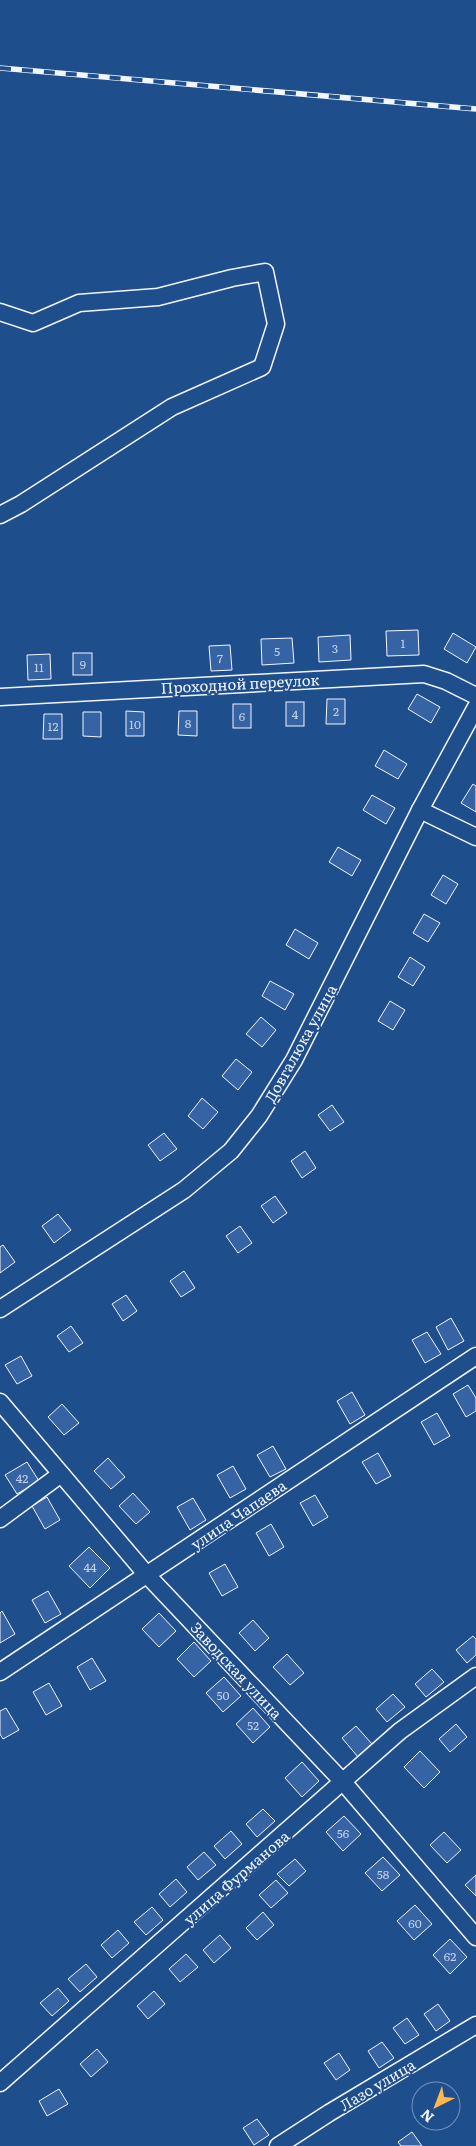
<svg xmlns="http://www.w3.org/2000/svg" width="476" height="2146" font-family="Literata,serif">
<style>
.building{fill:#3563a3;stroke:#f2f6ff}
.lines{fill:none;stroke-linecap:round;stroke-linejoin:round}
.minor-casing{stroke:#f2f6ff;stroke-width:19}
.minor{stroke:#1f4e8c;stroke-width:16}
.rail-casing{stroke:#f2f6ff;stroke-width:5.5}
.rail{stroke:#1f4e8c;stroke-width:4;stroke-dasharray:11;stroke-linecap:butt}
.labels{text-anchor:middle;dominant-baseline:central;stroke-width:4;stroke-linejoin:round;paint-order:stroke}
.number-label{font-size:12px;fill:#c3d1e8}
.street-label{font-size:15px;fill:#f2f6ff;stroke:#1f4e8c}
</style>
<rect width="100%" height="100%" fill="#1f4e8c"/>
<g class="building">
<path d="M418,630L419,655L387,656L386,631Z"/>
<path d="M453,633L476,647L467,663L444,649Z"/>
<path d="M350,635L351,660L319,662L318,637Z"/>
<path d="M292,638L294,663L262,665L261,639Z"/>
<path d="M230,645L232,670L211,671L209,646Z"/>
<rect x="73" y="653" width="19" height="22"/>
<path d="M50,654L51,679L28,680L27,655Z"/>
<path d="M417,694L440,707L431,723L408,709Z"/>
<path d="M327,699H345V724H326Z"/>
<rect x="286" y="702" width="18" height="24"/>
<rect x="233" y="704" width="18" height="24"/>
<path d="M126,711L144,712V736H126Z"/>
<path d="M179,711H197V736L178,735Z"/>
<path d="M83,712H101V737L83,736Z"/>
<path d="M44,714H62V739H43Z"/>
<path d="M384,750L407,764L398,779L375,766Z"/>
<path d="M473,784L476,786V812L461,803Z"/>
<path d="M372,795L395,808L386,824L363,810Z"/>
<path d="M338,847L361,860L352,876L329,862Z"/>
<path d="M443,875L458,884L446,904L431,895Z"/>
<path d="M424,914L440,923L428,942L413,933Z"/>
<path d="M295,929L318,943L309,959L286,945Z"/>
<path d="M410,957L425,967L413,986L398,977Z"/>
<path d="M270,981L294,994L285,1010L262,996Z"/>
<path d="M390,1001L405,1010L393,1030L378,1021Z"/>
<path d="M261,1017L276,1030L262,1047L246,1034Z"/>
<path d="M236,1059L252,1072L238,1090L222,1076Z"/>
<path d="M202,1098L218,1112L203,1129L188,1116Z"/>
<path d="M332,1105L344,1122L330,1131L318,1115Z"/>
<path d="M164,1133L177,1149L160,1161L148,1145Z"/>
<path d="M305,1151L316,1168L302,1178L291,1161Z"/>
<path d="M275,1196L287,1213L273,1223L261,1206Z"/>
<path d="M58,1214L71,1230L54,1243L42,1226Z"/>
<path d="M240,1226L252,1243L238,1253L226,1236Z"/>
<path d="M3,1245L15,1262L0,1273V1247Z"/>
<path d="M184,1271L195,1288L181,1297L170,1281Z"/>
<path d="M126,1295L137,1311L123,1321L112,1304Z"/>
<path d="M451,1318L464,1341L448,1350L436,1327Z"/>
<path d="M71,1326L83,1343L69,1352L57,1336Z"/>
<path d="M427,1332L441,1354L425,1363L412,1340Z"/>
<path d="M21,1356L32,1376L17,1384L5,1365Z"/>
<path d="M468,1385L476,1398V1411L466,1417L453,1394Z"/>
<path d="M352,1392L365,1415L350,1424L337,1401Z"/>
<path d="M62,1404L79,1423L64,1435L48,1417Z"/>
<path d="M437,1413L450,1436L434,1445L421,1422Z"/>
<path d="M273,1446L286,1469L270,1477L257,1455Z"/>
<path d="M378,1453L391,1476L376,1484L362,1462Z"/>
<path d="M108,1458L125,1477L111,1489L94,1471Z"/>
<path d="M27,1462L39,1481L17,1494L5,1475Z"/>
<path d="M233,1466L246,1489L230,1498L217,1475Z"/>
<path d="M133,1493L150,1512L136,1524L119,1506Z"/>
<path d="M315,1495L328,1517L313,1526L300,1503Z"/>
<path d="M47,1497L60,1520L45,1529L32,1506Z"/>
<path d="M193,1498L206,1520L190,1530L177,1507Z"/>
<path d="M271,1524L284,1547L269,1556L256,1533Z"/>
<path d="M89,1547L110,1568L90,1588L69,1566Z"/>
<path d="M225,1564L238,1587L222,1596L209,1573Z"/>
<path d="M48,1591L61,1614L45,1623L32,1600Z"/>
<path d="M2,1611L15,1634L0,1643V1613Z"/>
<path d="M159,1613L176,1631L159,1647L142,1629Z"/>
<path d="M253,1620L269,1638L255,1651L239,1633Z"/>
<path d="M473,1636L476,1639V1655L467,1663L456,1650Z"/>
<path d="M194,1642L211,1661L194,1677L177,1659Z"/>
<path d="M287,1654L304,1673L290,1685L273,1667Z"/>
<path d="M92,1658L106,1681L90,1690L77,1667Z"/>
<path d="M432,1669L444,1682L426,1697L415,1684Z"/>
<path d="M224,1677L241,1696L223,1712L206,1693Z"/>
<path d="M49,1683L62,1706L46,1715L33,1692Z"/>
<path d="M393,1694L405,1707L387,1722L376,1709Z"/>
<path d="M6,1708L19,1730L3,1739L0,1734V1711Z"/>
<path d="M253,1708L270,1727L253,1743L236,1724Z"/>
<path d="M456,1724L467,1737L450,1752L439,1739Z"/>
<path d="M356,1726L372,1744L358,1757L342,1738Z"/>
<path d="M420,1751L440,1772L424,1788L404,1767Z"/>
<path d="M302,1762L319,1781L302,1797L285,1778Z"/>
<path d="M263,1809L275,1821L257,1837L246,1824Z"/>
<path d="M344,1816L361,1834L343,1851L326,1832Z"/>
<path d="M231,1831L242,1844L225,1859L214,1846Z"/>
<path d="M444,1832L461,1850L447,1863L430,1845Z"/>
<path d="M204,1852L216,1865L198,1880L187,1867Z"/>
<path d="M383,1857L400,1875L382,1891L365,1873Z"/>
<path d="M295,1859L306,1871L289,1886L277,1874Z"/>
<path d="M476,1875V1896L465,1885Z"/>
<path d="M176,1879L187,1892L170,1907L159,1894Z"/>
<path d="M276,1880L288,1893L271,1908L259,1895Z"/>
<path d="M415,1905L432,1924L414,1940L397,1921Z"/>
<path d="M152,1907L163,1920L146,1935L134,1922Z"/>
<path d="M263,1912L274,1925L257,1940L246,1928Z"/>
<path d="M118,1930L129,1943L112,1958L101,1945Z"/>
<path d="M220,1935L231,1948L214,1963L203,1950Z"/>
<path d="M450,1939L467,1957L450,1974L433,1955Z"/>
<path d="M186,1954L198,1967L180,1982L169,1969Z"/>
<path d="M86,1964L97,1977L80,1992L68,1979Z"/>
<path d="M58,1988L69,2001L52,2016L40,2003Z"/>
<path d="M154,1991L165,2004L148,2019L137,2006Z"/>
<path d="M438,2004L450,2021L436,2031L424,2014Z"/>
<path d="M407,2018L419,2035L405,2044L393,2028Z"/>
<path d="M382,2042L394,2058L379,2068L368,2051Z"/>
<path d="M97,2049L108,2062L91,2077L80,2064Z"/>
<path d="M339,2053L350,2070L336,2080L324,2063Z"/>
<path d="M59,2089L68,2104L47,2116L39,2101Z"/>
<path d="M257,2119L269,2135L254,2145L243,2128Z"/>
<path d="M412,2132L422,2146H401L398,2142Z"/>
</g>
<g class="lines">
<defs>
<g id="minor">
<path d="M0,312L33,323L79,303L158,297L232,278L265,272L276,324L262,367L172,407L21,504L0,515"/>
<path d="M0,697L424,674L446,681L476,696"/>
<path d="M420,810L476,837"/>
<path d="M0,1309L184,1190L231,1151L259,1116L294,1060L420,810L476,707"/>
<path d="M0,1402L147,1575L344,1783L476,1937"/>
<path d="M0,1519L61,1474"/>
<path d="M0,1672L476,1356"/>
<path d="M0,2083L400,1731L476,1676"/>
<path d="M278,2146L329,2113L476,2025"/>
</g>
</defs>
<use href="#minor" class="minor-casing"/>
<use href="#minor" class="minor"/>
<defs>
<path id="rail" d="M0,68L476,109"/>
</defs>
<use href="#rail" class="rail-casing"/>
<use href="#rail" class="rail"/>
</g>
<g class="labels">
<g class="number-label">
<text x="403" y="643">1</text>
<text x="335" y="648">3</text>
<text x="277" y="651">5</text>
<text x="220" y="658">7</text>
<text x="83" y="664">9</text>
<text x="39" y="667">11</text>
<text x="336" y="711">2</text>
<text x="295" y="714">4</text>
<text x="242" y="716">6</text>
<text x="188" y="723">8</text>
<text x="135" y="724">10</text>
<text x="53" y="726">12</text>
<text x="22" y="1478">42</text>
<text x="90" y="1567">44</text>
<text x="223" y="1695">50</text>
<text x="253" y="1725">52</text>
<text x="343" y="1833">56</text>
<text x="383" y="1874">58</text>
<text x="415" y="1923">60</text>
<text x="450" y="1956">62</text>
</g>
<g class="street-label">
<text transform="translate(240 683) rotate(-3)">Проходной переулок</text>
<text transform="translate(300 1043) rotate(-61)">Довгалюка улица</text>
<text transform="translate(238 1514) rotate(-34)">улица Чапаева</text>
<text transform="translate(237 1670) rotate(47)">Заводская улица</text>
<text transform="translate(236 1877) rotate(-41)">улица Фурманова</text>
<text transform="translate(377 2084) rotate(-31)">Лазо улица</text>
</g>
</g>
<g transform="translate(436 2106) rotate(222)"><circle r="24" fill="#1f4e8c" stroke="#7391ba"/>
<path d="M0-4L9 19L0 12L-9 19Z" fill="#ffb74d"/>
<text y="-8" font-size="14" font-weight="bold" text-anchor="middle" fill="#f2f6ff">N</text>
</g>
</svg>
